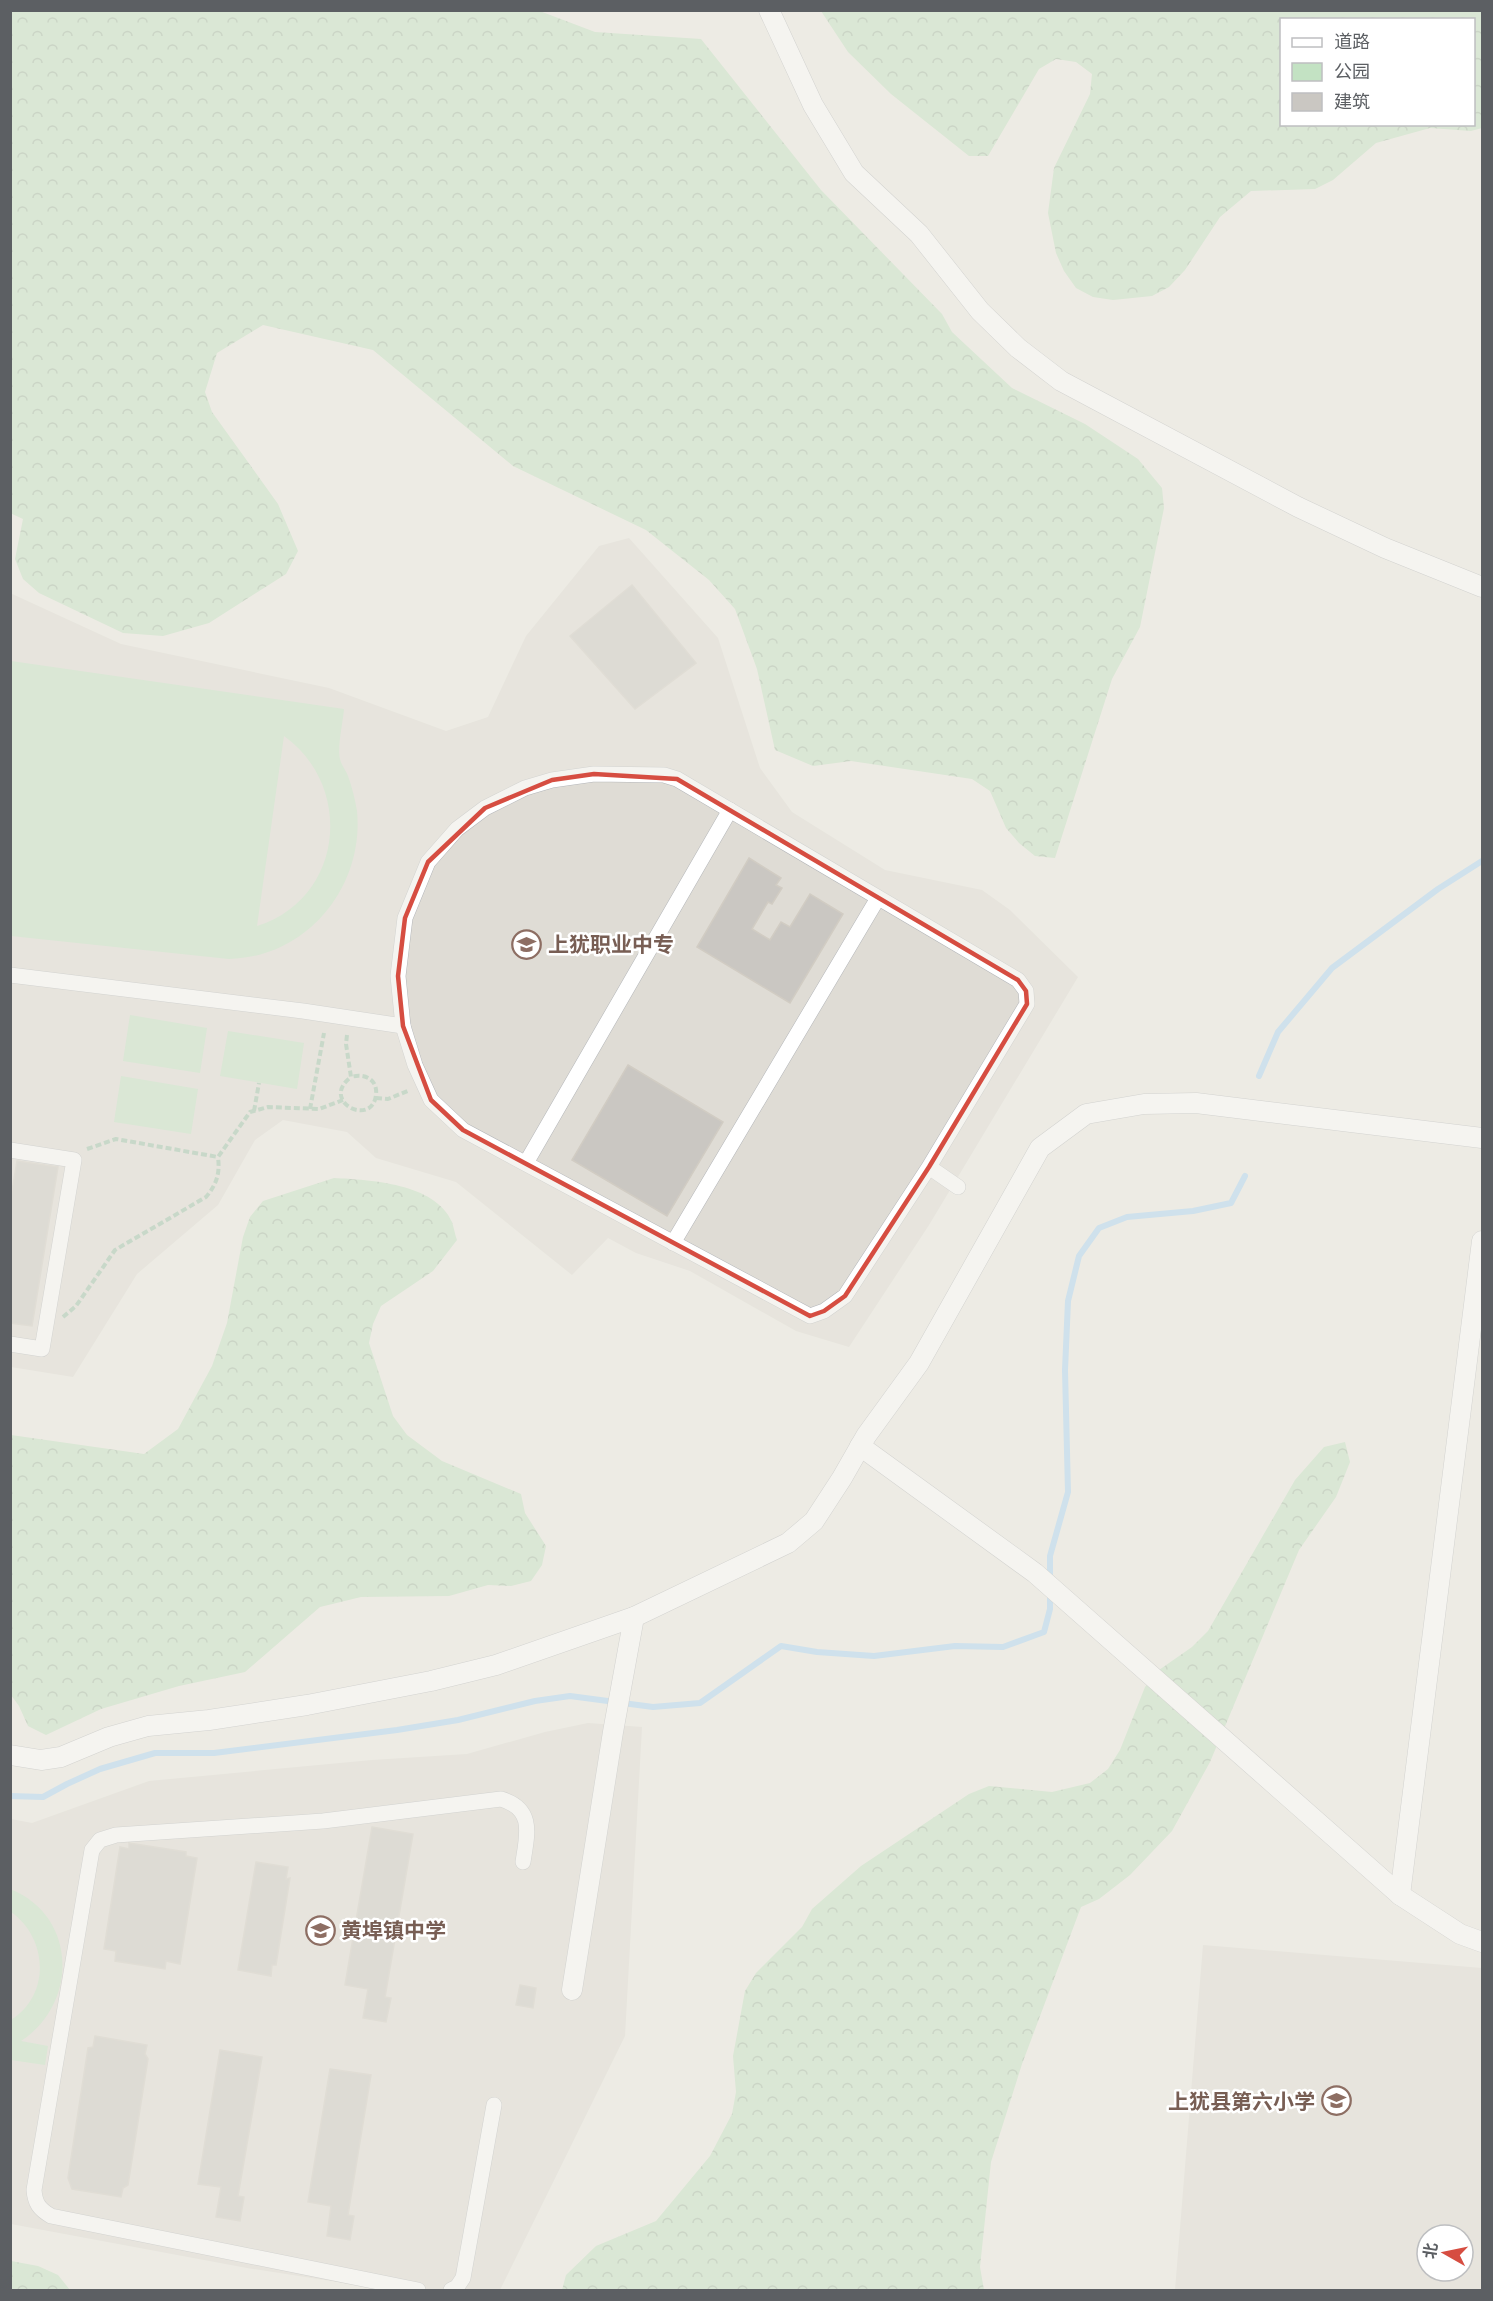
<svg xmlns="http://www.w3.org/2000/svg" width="1493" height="2301" font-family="'IBM Plex Sans','Noto Sans SC',sans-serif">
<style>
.education{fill:#dfdcd5;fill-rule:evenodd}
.green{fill:#c3e2c3;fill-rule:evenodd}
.forest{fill:url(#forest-crowns);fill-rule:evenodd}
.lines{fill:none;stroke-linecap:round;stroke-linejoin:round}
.stream{stroke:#abd5f5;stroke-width:6}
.building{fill:#cac7c2;stroke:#d1ccc3;stroke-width:1.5}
.minor-casing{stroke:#b4b6b9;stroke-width:16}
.tertiary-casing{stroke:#b4b6b9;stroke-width:21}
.path{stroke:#9cc2a8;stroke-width:4;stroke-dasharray:6 3;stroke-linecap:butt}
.minor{stroke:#fff;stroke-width:15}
.tertiary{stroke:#fff;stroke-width:20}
.marked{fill:none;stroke:#d64d41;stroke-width:4.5;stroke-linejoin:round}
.labels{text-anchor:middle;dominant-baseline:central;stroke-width:5;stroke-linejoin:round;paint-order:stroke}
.education-label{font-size:21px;font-weight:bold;fill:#785e54;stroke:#fff;text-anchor:start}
</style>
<defs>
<pattern id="forest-crowns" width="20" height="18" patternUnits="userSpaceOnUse" patternTransform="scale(1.5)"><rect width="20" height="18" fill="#c3e2c3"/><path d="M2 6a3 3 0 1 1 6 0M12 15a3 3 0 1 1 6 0" fill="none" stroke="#a2baa2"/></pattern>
</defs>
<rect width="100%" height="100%" fill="#edebe4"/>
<g class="education">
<path d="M629,538L718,638L760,768L792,812L885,870L982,890L1010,910L1078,977L929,1225L849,1347L796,1331L690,1271L636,1253L608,1238L572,1275L456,1182L376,1158L347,1132L283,1120L255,1140L218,1205L137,1274L73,1377L11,1367L10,593L121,644L329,688L446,731L488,717L526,636L599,546Z"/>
<path d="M588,1723L642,1727L625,2036L500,2290H389L247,2268L11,2224V1819L32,1823L149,1781L372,1760L467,1754L545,1732Z"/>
<path d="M1203,1945L1482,1968V2290H1175ZM1427,2235H1463V2271H1427Z"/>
</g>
<g class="green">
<path d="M11,661L344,709C343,722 337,748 340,759C341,765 346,770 348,776C352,787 355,799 357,811C363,873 325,934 265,953C253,957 241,958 229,959L11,936ZM284,736C355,787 343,899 257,926Z"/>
<path d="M130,1015L207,1028L200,1073L123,1061Z"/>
<path d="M228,1031L304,1043L297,1089L220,1076Z"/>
<path d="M121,1076L198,1089L191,1134L114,1122Z"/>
<path d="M10,1889C78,1916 78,2004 21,2041L48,2046L45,2065L11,2060V2020C51,1995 48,1938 11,1912Z"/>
</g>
<g class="forest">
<path d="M537,10L595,32L701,39L821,190L942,314L952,332L1012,388L1085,424L1138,459L1162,488L1164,508L1140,627L1112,679L1055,858L1035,856L1019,843L1006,828L990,791L972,779L851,761L813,766L775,750L757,669L735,609L709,580L646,530L513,466L373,350L263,325L217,353L205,392L212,412L278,504L298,551L286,574L209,623L163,636L123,633L39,593L23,579L15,559L23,519L10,513L11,11Z"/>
<path d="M821,11H1482V128L1471,131L1430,128L1376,143L1333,180L1315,189L1251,191L1220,217L1185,270L1169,287L1152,296L1113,300L1093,297L1076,288L1064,271L1056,253L1048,213L1054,168L1090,94L1092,74L1076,62L1056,59L1039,69L988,156H969L891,94L848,52ZM1282,20H1474V124H1282Z"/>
<path d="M334,1178C370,1180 435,1183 452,1222C454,1228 455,1235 457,1240L433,1271L381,1306L373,1324L369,1343L393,1416L407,1435L442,1461L521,1494L525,1513L546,1546L542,1565L531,1581L511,1586L488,1585L449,1596L361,1597L320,1607L245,1672L179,1686L101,1709L46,1735L28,1726L19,1706L11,1695V1435L144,1454L178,1429L212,1366L227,1323L243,1237L250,1217L263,1201Z"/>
<path d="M1345,1442L1350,1462L1336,1497L1299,1550L1210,1762L1172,1831L1130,1875L1099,1899L1081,1907L1022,2064L991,2162L980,2267L984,2290H562L566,2275L596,2246L656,2221L710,2156L732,2114L736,2092L733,2056L745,1991L756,1973L802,1927L812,1909L861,1866L969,1794L989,1786L1052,1792L1090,1783L1108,1769L1120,1750L1145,1687L1159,1670L1192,1647L1208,1631L1295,1480L1324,1447Z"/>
<path d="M11,2261L38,2266L58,2275L70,2290H11Z"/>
</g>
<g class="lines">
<g class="stream">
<path d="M1259,1076L1278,1032L1332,968L1438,889L1482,861"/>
<path d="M1050,1581V1556L1068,1492L1065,1370L1068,1301L1079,1256L1099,1228L1127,1217L1193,1211L1231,1203L1245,1176"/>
<path d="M10,1796L43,1797L67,1784L100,1769L155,1753H214L397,1730L458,1720L535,1701L570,1696L653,1707L700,1703L781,1646L817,1652L874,1656L955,1646L1003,1647L1044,1632L1050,1609V1591"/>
</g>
</g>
<g class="building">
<path d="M632,585L696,663L635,709L570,636Z"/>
<path d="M749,858L781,878L776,885L782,888L772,904L768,902L752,929L770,940L781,922L790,927L810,894L843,914L790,1003L697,947Z"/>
<path d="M628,1065L723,1122L667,1216L572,1160Z"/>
<path d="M17,1161L58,1167L32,1326L10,1323V1203Z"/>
<path d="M372,1827L413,1834L385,1997L391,1998L386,2022L363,2018L368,1989L345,1985Z"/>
<path d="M129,1843L186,1852V1856L197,1858L180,1964L166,1961L165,1969L115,1961L116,1951L104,1949L120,1847L129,1849Z"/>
<path d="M256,1862L288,1867L286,1879L290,1878L276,1965H272L271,1976L238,1970Z"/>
<path d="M520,1985L536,1988L533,2008L516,2005Z"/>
<path d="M95,2036L147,2045L145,2054L148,2059L128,2185L123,2188L121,2197L72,2189L68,2178L88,2048L93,2047Z"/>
<path d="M220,2050L262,2057L238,2196L244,2197L240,2221L216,2217L221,2187L198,2184Z"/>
<path d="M330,2069L371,2075L348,2215L354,2216L350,2240L327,2236L331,2206L308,2202Z"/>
</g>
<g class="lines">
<defs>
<g id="minor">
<path d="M10,975L303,1011L403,1026"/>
<path d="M10,1150L74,1160L42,1349L10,1344"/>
<path d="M526,1163L730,810"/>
<path d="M929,1167L845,1296L824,1311L810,1316L463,1130L431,1100L415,1065L403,1026L398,976L405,918L428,862L457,829L485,808L525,788L552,780L594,774L664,775L677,779L1018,980L1026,991L1027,1004L929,1167L958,1187"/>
<path d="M673,1243L878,898"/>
<path d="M418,2290L51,2216C39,2209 35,2203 34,2190L92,1850L100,1840L116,1835L323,1821L501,1799C535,1809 527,1835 523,1862"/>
<path d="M451,2290L457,2287L463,2278L494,2105"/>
</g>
<g id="tertiary">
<path d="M769,10L813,105L854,173L919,234L980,311L1018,348L1061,381L1298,507L1385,548L1482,587"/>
<path d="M860,1446L1035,1573L1400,1895L1460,1934L1482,1942"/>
<path d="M10,1755L41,1760L61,1757L109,1737L148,1726L209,1720L307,1705L431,1681L496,1665L634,1617L788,1543L814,1521L842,1478L866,1436L919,1363L1040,1148L1086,1114L1144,1104L1196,1103L1482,1138"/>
<path d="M1400,1895L1482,1241"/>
<path d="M572,1990L613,1732L634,1617"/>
</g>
</defs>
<use href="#minor" class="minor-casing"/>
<use href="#tertiary" class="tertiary-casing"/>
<g class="path">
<path d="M347,1035L346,1044L351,1077C319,1101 372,1128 376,1095C378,1079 364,1073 351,1077"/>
<path d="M376,1098L388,1099L410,1090"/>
<path d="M310,1109L324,1033"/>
<path d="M254,1111L259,1083"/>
<path d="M87,1149L116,1139L218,1157L250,1112L268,1107L319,1109L343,1100"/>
<path d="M63,1317L76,1306L115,1250L206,1197C217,1184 220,1173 218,1157"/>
</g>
<use href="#minor" class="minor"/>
<use href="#tertiary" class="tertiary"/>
</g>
<path d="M0 0H1493V2301H0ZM594,774L677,779L1018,980L1026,991L1027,1004L929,1167L845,1296L824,1311L810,1316L463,1130L431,1100L403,1026L398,976L405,918L428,862L485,808L552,780Z" fill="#edebe4" fill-opacity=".55" fill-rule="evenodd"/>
<path class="marked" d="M594,774L677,779L1018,980L1026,991L1027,1004L929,1167L845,1296L824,1311L810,1316L463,1130L431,1100L403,1026L398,976L405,918L428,862L485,808L552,780Z"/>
<defs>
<symbol id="school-ring" viewBox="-11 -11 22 22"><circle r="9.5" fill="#fff" stroke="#8d6e63" stroke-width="1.5"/><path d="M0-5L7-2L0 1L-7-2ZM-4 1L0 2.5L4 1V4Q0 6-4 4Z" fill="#8d6e63"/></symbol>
</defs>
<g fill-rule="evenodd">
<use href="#school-ring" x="510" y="928" width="33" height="33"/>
<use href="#school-ring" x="304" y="1914" width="33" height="33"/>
<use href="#school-ring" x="1320" y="2084" width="33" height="33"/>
</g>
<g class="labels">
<g class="education-label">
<text x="548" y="944">上犹职业中专</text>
<text x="341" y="1930">黄埠镇中学</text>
<text x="1315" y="2101" text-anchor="end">上犹县第六小学</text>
</g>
</g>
<rect width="1493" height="2301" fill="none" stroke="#5c5f63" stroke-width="24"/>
<rect x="1280" y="18" width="195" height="108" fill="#ffffff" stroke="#bebfc1" stroke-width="1.5"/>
<rect x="1292" y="38" width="30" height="9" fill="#ffffff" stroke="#bebfc1" stroke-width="1.5"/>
<text x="1334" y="48" font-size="18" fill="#5c5f63">道路</text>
<rect x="1292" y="63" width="30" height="18" fill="#c3e2c3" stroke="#bebfc1" stroke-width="1.5"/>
<text x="1334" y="78" font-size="18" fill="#5c5f63">公园</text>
<rect x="1292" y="93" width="30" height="18" fill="#cac7c2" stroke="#bebfc1" stroke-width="1.5"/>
<text x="1334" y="108" font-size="18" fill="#5c5f63">建筑</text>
<g transform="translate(1445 2253) rotate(279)"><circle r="28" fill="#ffffff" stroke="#bebfc1" stroke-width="1.5"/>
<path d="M0-4.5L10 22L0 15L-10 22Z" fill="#d64d41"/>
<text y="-9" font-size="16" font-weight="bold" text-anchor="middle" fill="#5c5f63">北</text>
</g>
</svg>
